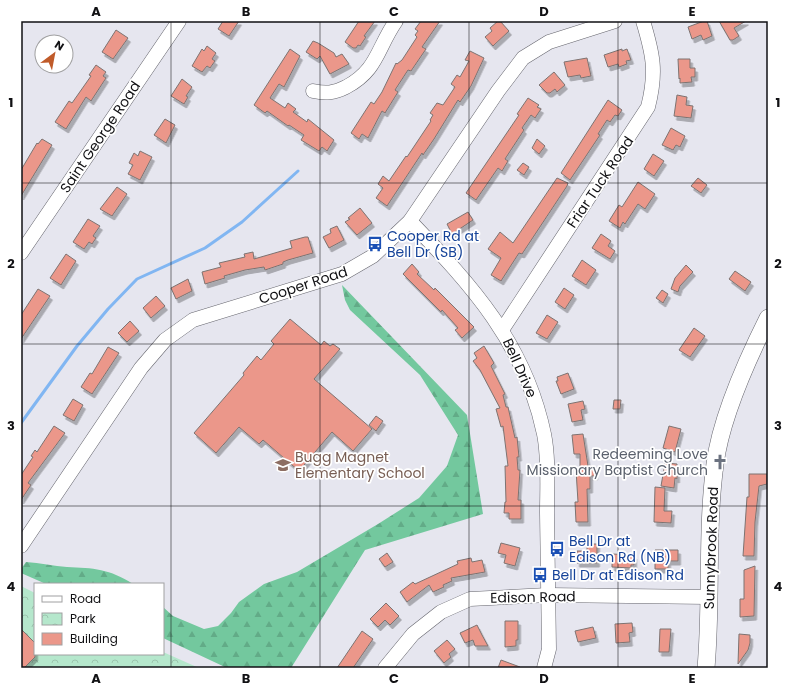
<svg xmlns="http://www.w3.org/2000/svg" width="789" height="689" font-family="Poppins,sans-serif">
<style>
.forest{fill:url(#forest-firs)}
.park{fill:url(#park-crowns)}
.lines{fill:none;stroke-linecap:round;stroke-linejoin:round}
.stream{stroke:#81b6f2;stroke-width:3}
.building{fill:#eb978a;stroke:#7d7371;filter:url(#shadow)}
.minor-casing{stroke:#65656d;stroke-width:15}
.major-casing{stroke:#65656d;stroke-width:18}
.minor{stroke:#fff;stroke-width:14}
.major{stroke:#fff;stroke-width:17}
.grid{fill:none;stroke:#111114;stroke-width:1;stroke-opacity:0.55}
.labels{text-anchor:middle;dominant-baseline:central;stroke-width:3.5;stroke-linejoin:round;paint-order:stroke}
.street-label{font-size:14px;fill:#111114;stroke:#fff}
.transit-label{font-size:14px;fill:#164399;stroke:#fff;text-anchor:start}
.worship-label{font-size:14px;fill:#5b616d;stroke:#fff;text-anchor:end}
.education-label{font-size:14px;fill:#785e54;stroke:#fff;text-anchor:start}
.neatline{fill:none;stroke:#111114;stroke-width:1.5}
.grid-label{font-size:13px;text-anchor:middle;font-weight:bold;fill:#111114}
</style>
<defs>
<pattern id="forest-firs" width="22" height="20" patternUnits="userSpaceOnUse"><rect width="22" height="20" fill="#73c89e"/><path d="M5 1l3.5 6h-7zM16 11l3.5 6h-7z" fill="#62ab87"/></pattern>
<pattern id="park-crowns" width="20" height="18" patternUnits="userSpaceOnUse"><rect width="20" height="18" fill="#b5e7cc"/><path d="M2 6a3 3 0 1 1 6 0M12 15a3 3 0 1 1 6 0" fill="none" stroke="#9bc5ae"/></pattern>
<filter id="shadow"><feDropShadow dx="2.5" dy="4" stdDeviation="0" flood-color="#0004"/></filter>
</defs>
<rect width="100%" height="100%" fill="#e6e6ef"/>
<g class="forest">
<path d="M342,285L467,415L483,514L365,550L291,668H227L163,638V607L173,616L204,629L218,626L231,613L239,602L264,584L297,572L378,524L419,498L447,466L458,435L420,375L350,310L345,300Z"/>
<path d="M26,562C40,563 54,566 67,567C93,568 110,569 133,584H46L21,573V569Z"/>
</g>
<path class="park" d="M21,586L35,593V654H163V652L199,668H21Z"/>
<g class="lines">
<path class="stream" d="M21,423L77,346L108,309L137,279L205,248L242,222L298,171"/>
</g>
<g class="building">
<path d="M223,21H239L229,36L218,29Z"/>
<path d="M359,21H375L364,36L366,37L360,46L358,45L356,48H353L345,42Z"/>
<path d="M421,21H440L422,47L426,49L411,71L408,70L395,90L398,92L385,113L382,111L368,138L362,134L359,139L351,133L371,102L374,104L382,92L396,63L397,64L402,60L417,37L415,35L418,31L415,29Z"/>
<path d="M498,21H500L509,31L493,46L485,37L492,31L490,28Z"/>
<path d="M704,21H707L712,36L703,40L701,35L692,39L688,27Z"/>
<path d="M719,21H746L734,28L739,36L733,40H730Z"/>
<path d="M116,30L128,38L113,59L102,52Z"/>
<path d="M313,41L318,43L334,53L336,57L342,54L349,64L330,74L320,56L317,59L306,52Z"/>
<path d="M207,46L216,53L212,59L215,61L210,68L207,66L202,72L192,66L202,49L204,51Z"/>
<path d="M290,49L300,56L284,87L279,84L270,98L285,108L288,103L296,109L293,112L307,122L308,119L334,140L327,151L322,147L319,151L301,140L304,135L289,125L288,126L267,111L265,113L254,105Z"/>
<path d="M622,49V51L627,49L631,60L626,61L627,64L619,67L618,64L608,67L604,55Z"/>
<path d="M470,51L484,58L471,86L460,102L458,100L434,139L423,155L422,153L387,206L376,198L383,188L378,184L383,176L389,181L406,156L407,157L431,121L430,120L433,115L430,113L437,103L443,105L455,87L451,84L457,75L460,77L469,61L465,60Z"/>
<path d="M587,58L591,76L581,78L580,75L568,77L564,62Z"/>
<path d="M678,59H690V68H695V77H691L692,82L680,83V78L679,79Z"/>
<path d="M96,65L106,72L103,76L106,78L91,101L86,97L66,129L55,122L69,101L72,103L91,76L89,75Z"/>
<path d="M554,72L565,85L557,92L555,89L550,93H547L539,85Z"/>
<path d="M182,79L192,87L186,96L188,97L184,104L171,96Z"/>
<path d="M677,95L687,97L686,105L693,106L691,118L674,116Z"/>
<path d="M528,98L539,105L537,107L541,109L535,118L531,115L522,128L524,130L505,159L508,161L502,171L498,168L476,200L466,193L519,115L517,114Z"/>
<path d="M608,100L622,110L618,116L615,115L610,122L607,120L598,134L600,135L570,180L561,173Z"/>
<path d="M165,119L175,125L166,143L154,135Z"/>
<path d="M671,128L685,136L680,147L676,145L673,150L662,145Z"/>
<path d="M42,139L52,145L21,196V170L37,143L38,144Z"/>
<path d="M537,139L545,146L539,154L532,148Z"/>
<path d="M140,151L152,157L140,180L128,174L133,165L129,163L134,153L138,156Z"/>
<path d="M653,154L664,161L654,176L644,169Z"/>
<path d="M523,163L529,167L524,175L517,170Z"/>
<path d="M557,178L568,183L567,186L522,254L519,253L501,281L491,275L501,258L488,249L500,232L513,243Z"/>
<path d="M698,178L707,185L701,193L691,186Z"/>
<path d="M638,182L655,194L645,209L638,204L625,224L623,222L620,228L609,221L619,205L622,207Z"/>
<path d="M117,187L127,194L112,216L100,209Z"/>
<path d="M360,208L372,223L357,235L345,222L350,219L348,218Z"/>
<path d="M468,212L473,220L452,234L447,224Z"/>
<path d="M88,219L100,226L93,236L96,238L92,244L89,242L84,249L73,242Z"/>
<path d="M337,226L344,240L329,248L323,237L331,233L330,229Z"/>
<path d="M601,234L611,241L608,246L615,251L610,259L592,248Z"/>
<path d="M305,237H308L313,253L288,260L283,262V264L265,270L264,267L245,270L224,276L225,278L205,284L202,272L221,267L219,263L245,257L244,254L253,252L254,259L292,248L290,241Z"/>
<path d="M66,254L76,261L61,285L50,278Z"/>
<path d="M582,260L596,270L586,285L572,276Z"/>
<path d="M412,264L419,272L417,274L434,290L435,288L474,327L462,338L455,330L458,328L442,310L441,312L403,274Z"/>
<path d="M686,265L693,272L680,286L678,292L671,289L675,278Z"/>
<path d="M735,271L751,282L745,291L729,279Z"/>
<path d="M188,279L192,291L176,299L171,288Z"/>
<path d="M564,288L574,295L565,309L555,302Z"/>
<path d="M38,289L50,296L21,339V315Z"/>
<path d="M662,290L668,294L663,303L656,298Z"/>
<path d="M156,296L165,306L151,318L143,308Z"/>
<path d="M547,315L558,322L547,339L536,333Z"/>
<path d="M290,319L321,345L324,341L330,346L333,344L340,349L314,379L372,429L353,451L332,432L299,471L263,440L259,444L239,427L216,453L194,433L244,375L243,373L257,356L261,360L274,344L271,341Z"/>
<path d="M130,321L139,331L127,342L118,333Z"/>
<path d="M694,328L705,336L690,357L679,350Z"/>
<path d="M484,346L494,363L491,366L505,394L503,395L506,407H508L515,438L517,437L519,457H517L518,470H520L518,500H521V519H509V513H504L505,502H506L505,466H508L503,426L501,427L496,409L500,408L480,370L473,361L477,358L474,353Z"/>
<path d="M108,347L119,353L92,394L81,387L90,373L92,374Z"/>
<path d="M568,373L574,389L561,394L556,381H558L557,377Z"/>
<path d="M73,399L83,405L74,421L63,415Z"/>
<path d="M614,400H621L620,409H613Z"/>
<path d="M583,401L585,409L581,410L583,420L572,422L568,404Z"/>
<path d="M376,416L383,421L376,431L369,425Z"/>
<path d="M54,426L65,433L28,483L31,485L21,500V475L33,457L31,456L35,450L37,452Z"/>
<path d="M669,426L681,429L675,452L663,448Z"/>
<path d="M583,434L588,466L594,467L595,476H590V489H587L588,522H576L575,502H578L576,470H580V454H574L572,435Z"/>
<path d="M665,463L677,464V479L675,478L674,488L661,486Z"/>
<path d="M749,474H767V484L759,486L755,522L754,556H743L747,497H749Z"/>
<path d="M655,487L665,488L664,511H672L671,523L654,522Z"/>
<path d="M501,543L520,548L515,566L504,563L506,555L498,553Z"/>
<path d="M587,544H597V563H577V551H587Z"/>
<path d="M655,550H678V561H668V569H655Z"/>
<path d="M387,553L393,562L385,567L379,559Z"/>
<path d="M612,554L634,555V565H631V568L612,567Z"/>
<path d="M471,558L472,562L482,560L485,572L451,578L452,581L443,585L444,587L433,592L429,585L407,602L400,592L413,582L415,584L458,564L457,561Z"/>
<path d="M755,566L754,616L740,617V599H744V570Z"/>
<path d="M386,603L399,616L390,625L385,620L378,627L370,619Z"/>
<path d="M505,621H518V640H516V646L505,647Z"/>
<path d="M632,623L633,632L629,633L630,642L616,643L615,624Z"/>
<path d="M477,625L482,635L488,646H475L473,640L465,643L460,633Z"/>
<path d="M593,627L596,638L578,642L575,631Z"/>
<path d="M21,629L35,643V657L24,668H21Z"/>
<path d="M660,629H671L669,652H659Z"/>
<path d="M362,631L373,639L353,668H337Z"/>
<path d="M739,634L750,635V643L748,650L738,664Z"/>
<path d="M447,640L455,649L449,654L451,657L444,663L434,651Z"/>
<path d="M501,660L520,667V668H498Z"/>
</g>
<g class="lines">
<defs>
<g id="minor">
<path d="M313,91C326,94 334,93 346,87C378,70 377,48 396,21"/>
<path d="M410,221C472,286 525,343 544,434C549,459 547,487 547,513C548,558 548,604 549,649L544,668"/>
<path d="M21,253L179,21"/>
<path d="M502,330L648,107C657,72 653,54 643,21"/>
<path d="M21,546L141,368L165,340L193,320L342,274L373,256L410,221L498,91L523,58L549,42L615,21"/>
<path d="M385,668L413,634L441,612L470,599L548,595L708,597"/>
</g>
<path id="major" d="M706,668C712,600 706,532 715,464C721,417 747,360 768,318"/>
</defs>
<use href="#minor" class="minor-casing"/>
<use href="#major" class="major-casing"/>
<use href="#minor" class="minor"/>
<use href="#major" class="major"/>
</g>
<path class="grid" d="M171,21V668M320,21V668M469,21V668M618,21V668M21,183H768M21,344H768M21,506H768"/>
<defs>
<symbol id="bus-bare" viewBox="-9 -9 18 18"><path d="M-5-6H5V4H4V6H2V4H-2V6H-4V4H-5ZM-3.5-4V0h7V-4ZM-3.5 1.2v1.5H-2V1.2ZM2 1.2v1.5H3.5V1.2Z" fill="#1a4fb4" stroke="#fff" stroke-width="2.5" paint-order="stroke"/></symbol>
<symbol id="church-bare" viewBox="-9 -9 18 18"><path d="M-1.2-6h2.4v3.5h3.3v2.4h-3.3V6h-2.4V-.1h-3.3v-2.4h3.3Z" fill="#6b7280" stroke="#fff" stroke-width="2.5" paint-order="stroke"/></symbol>
<symbol id="school-bare" viewBox="-9 -9 18 18"><path d="M0-5L7-2L0 1L-7-2ZM-4 1L0 2.5L4 1V4Q0 6-4 4Z" fill="#8d6e63" stroke="#fff" stroke-width="2.5" paint-order="stroke"/></symbol>
</defs>
<g fill-rule="evenodd">
<use href="#bus-bare" x="364" y="233" width="22" height="22"/>
<use href="#church-bare" x="709" y="451" width="22" height="22"/>
<use href="#school-bare" x="272" y="454" width="22" height="22"/>
<use href="#bus-bare" x="546" y="538" width="22" height="22"/>
<use href="#bus-bare" x="529" y="564" width="22" height="22"/>
</g>
<g class="labels">
<g class="street-label">
<text transform="translate(100 137) rotate(-56)">Saint George Road</text>
<text transform="translate(600 182) rotate(-56)">Friar Tuck Road</text>
<text transform="translate(303 285) rotate(-18)">Cooper Road</text>
<text transform="translate(520 368) rotate(66)">Bell Drive</text>
<text transform="translate(711 548) rotate(-88)">Sunnybrook Road</text>
<text transform="translate(533 597) rotate(-1)">Edison Road</text>
</g>
<g class="transit-label">
<text x="387" y="236">Cooper Rd at<tspan x="387" dy="16">Bell Dr (SB)</tspan></text>
<text x="569" y="541">Bell Dr at<tspan x="569" dy="16">Edison Rd (NB)</tspan></text>
<text x="552" y="575">Bell Dr at Edison Rd</text>
</g>
<g class="worship-label">
<text x="708" y="454">Redeeming Love<tspan x="708" dy="16">Missionary Baptist Church</tspan></text>
</g>
<g class="education-label">
<text x="295" y="457">Bugg Magnet<tspan x="295" dy="16">Elementary School</tspan></text>
</g>
</g>
<rect width="789" height="689" fill="none" stroke="#ffffff" stroke-width="44"/>
<rect x="34" y="583" width="130" height="72" fill="#ffffff" stroke="#a0a0a1"/>
<rect x="42" y="596" width="20" height="6" fill="#ffffff" stroke="#a0a0a1"/>
<text x="70" y="603" font-size="12" fill="#111114">Road</text>
<rect x="42" y="613" width="20" height="12" fill="url(#park-crowns)" stroke="#a0a0a1"/>
<text x="70" y="623" font-size="12" fill="#111114">Park</text>
<rect x="42" y="633" width="20" height="12" fill="#eb978a" stroke="#a0a0a1"/>
<text x="70" y="643" font-size="12" fill="#111114">Building</text>
<g transform="translate(54 54) rotate(32)"><circle r="19" fill="#ffffff" stroke="#a0a0a1"/>
<path d="M0-3L7 15L0 10L-7 15Z" fill="#c05b2a"/>
<text y="-6" font-size="11" font-weight="bold" text-anchor="middle" fill="#111114">N</text>
</g>
<rect x="22" y="22" width="745" height="645" class="neatline"/>
<g class="grid-label">
<text x="96" y="16">A</text>
<text x="246" y="16">B</text>
<text x="394" y="16">C</text>
<text x="544" y="16">D</text>
<text x="692" y="16">E</text>
<text x="11" y="107">1</text>
<text x="778" y="107">1</text>
<text x="11" y="268">2</text>
<text x="778" y="268">2</text>
<text x="11" y="430">3</text>
<text x="778" y="430">3</text>
<text x="11" y="591">4</text>
<text x="778" y="591">4</text>
<text x="96" y="683">A</text>
<text x="246" y="683">B</text>
<text x="394" y="683">C</text>
<text x="544" y="683">D</text>
<text x="692" y="683">E</text>
</g>
</svg>
